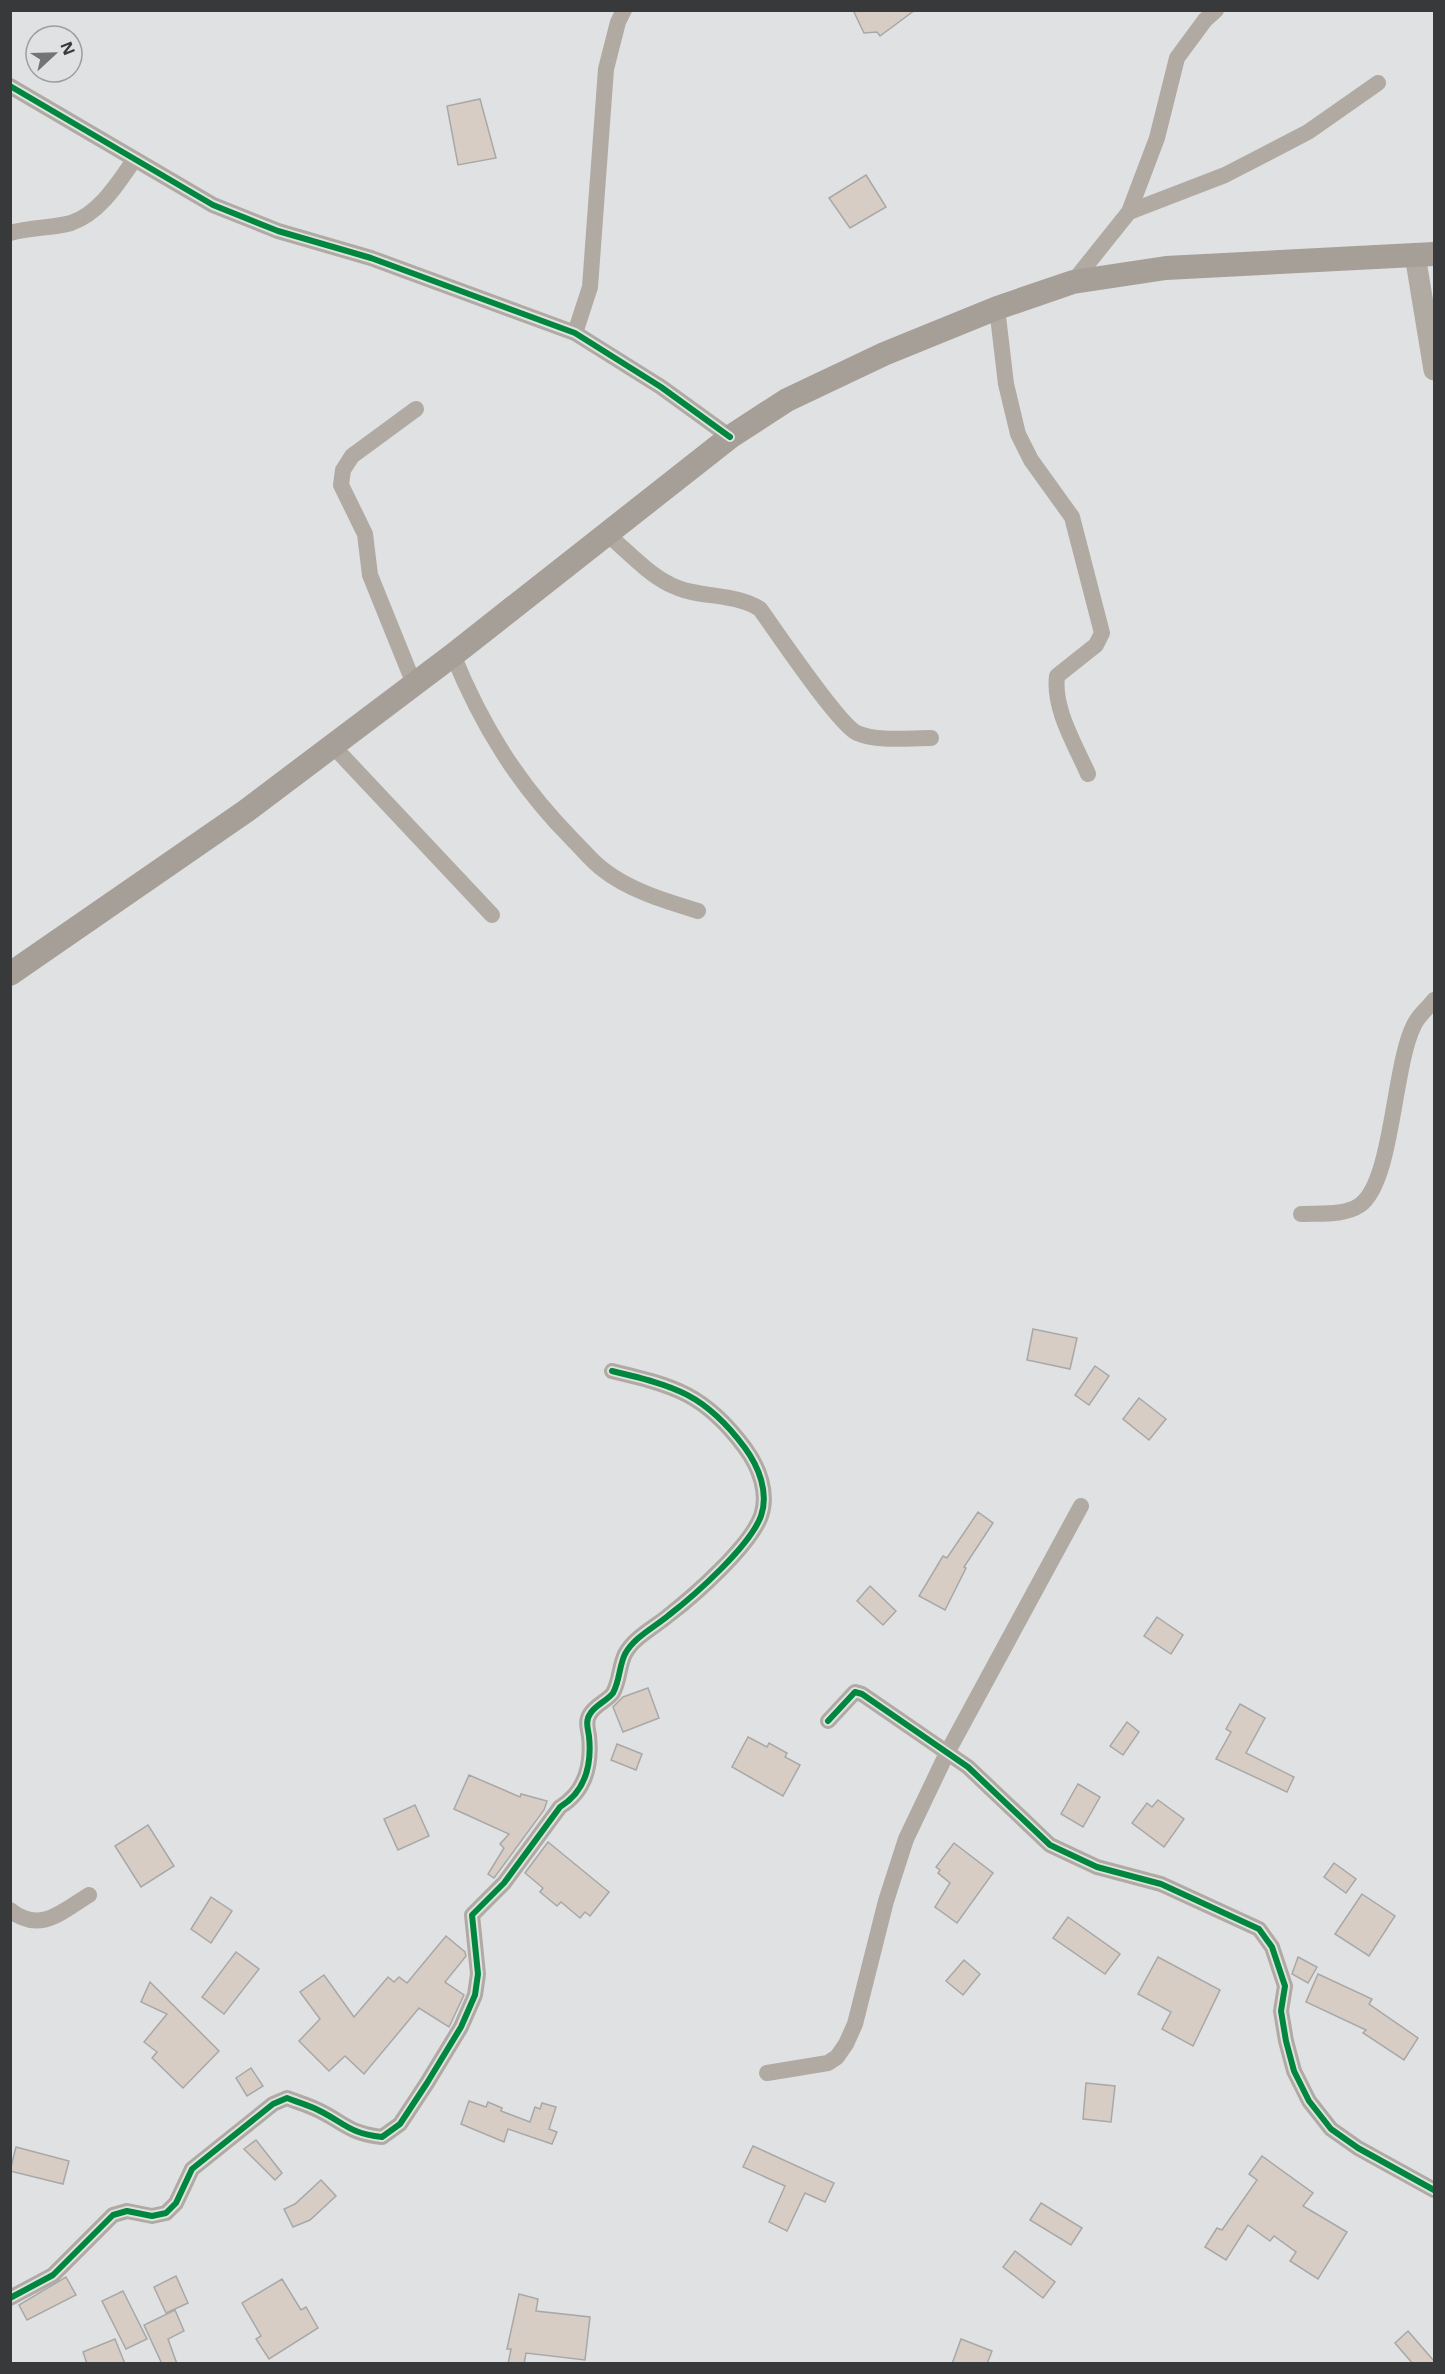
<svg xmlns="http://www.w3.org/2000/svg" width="1445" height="2374" font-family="'Open Sans',sans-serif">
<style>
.building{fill:#d7cdc4;stroke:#a8a8a8;stroke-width:1.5}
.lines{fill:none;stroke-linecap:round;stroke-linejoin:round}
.minor{stroke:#b0aaa3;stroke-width:16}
.tertiary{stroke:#b0aaa3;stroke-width:21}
.secondary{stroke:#a69f97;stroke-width:24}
.cycleway-casing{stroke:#dfe1e3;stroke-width:10}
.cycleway{stroke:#00873e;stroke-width:6}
</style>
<rect width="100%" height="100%" fill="#e0e1e2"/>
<g class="building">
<path d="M853,10H915L880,36L877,32L864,33Z"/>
<path d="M480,99L496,158L458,165L447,106Z"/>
<path d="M866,175L886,207L850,228L829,198Z"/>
<path d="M1033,1329L1077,1338L1070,1369L1027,1360Z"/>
<path d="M1095,1366L1109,1376L1089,1405L1075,1395Z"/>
<path d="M1139,1398L1166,1419L1149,1440L1123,1419Z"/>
<path d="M978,1512L993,1523L964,1567L966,1568L945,1610L919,1596L943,1556L947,1558Z"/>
<path d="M870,1586L896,1611L883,1625L857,1601Z"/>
<path d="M1157,1617L1183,1635L1171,1654L1144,1636Z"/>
<path d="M648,1688L659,1718L623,1732L613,1707L623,1697Z"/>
<path d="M1240,1704L1265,1718L1246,1753L1294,1777L1287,1792L1216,1759L1231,1732L1226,1729Z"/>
<path d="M1127,1722L1139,1732L1123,1755L1110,1746Z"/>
<path d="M748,1737L767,1747L769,1743L787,1753L785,1757L800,1765L783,1796L732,1767Z"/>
<path d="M617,1744L642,1754L636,1770L611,1760Z"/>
<path d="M469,1775L520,1797L521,1794L547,1801L544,1810L494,1878L488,1874L504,1848L500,1844L509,1834L454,1809Z"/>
<path d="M1078,1784L1100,1797L1083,1827L1061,1814Z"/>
<path d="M1158,1800L1184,1819L1164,1847L1132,1823L1147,1803L1152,1807Z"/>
<path d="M415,1805L429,1836L398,1850L384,1819Z"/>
<path d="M148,1825L174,1866L141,1887L115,1846Z"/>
<path d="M548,1842L609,1892L590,1916L585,1912L580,1918L561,1902L557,1906L540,1892L543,1888L525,1873Z"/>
<path d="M954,1843L993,1873L957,1923L935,1907L950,1883L938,1873L940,1870L936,1867Z"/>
<path d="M1334,1863L1356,1879L1346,1893L1324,1877Z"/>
<path d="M1362,1894L1395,1916L1369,1956L1335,1934Z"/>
<path d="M211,1897L232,1911L211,1943L191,1929Z"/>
<path d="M1068,1917L1120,1954L1105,1974L1053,1938Z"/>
<path d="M446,1936L465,1952L466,1956L445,1982L464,1995L449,2027L419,2008L364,2074L345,2056L329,2071L299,2041L320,2019L300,1992L324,1975L354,2017L388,1977L394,1982L399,1977L407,1983Z"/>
<path d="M236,1952L259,1969L224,2014L202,1997Z"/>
<path d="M1158,1957L1220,1990L1193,2046L1162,2029L1171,2012L1138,1994Z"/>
<path d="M1298,1957L1317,1967L1308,1983L1292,1974Z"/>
<path d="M964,1960L980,1974L963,1995L946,1981Z"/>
<path d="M1318,1974L1372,1999L1369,2004L1418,2038L1404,2060L1363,2033L1366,2030L1306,2002Z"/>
<path d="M150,1982L219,2051L183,2088L152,2058L157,2052L144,2042L167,2014L141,2002Z"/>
<path d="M251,2068L263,2086L247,2096L236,2078Z"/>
<path d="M1086,2083L1115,2086L1111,2122L1083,2119Z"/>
<path d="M469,2101L486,2107L488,2102L502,2108L501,2111L530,2122L535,2107L540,2109L542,2103L556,2107L549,2129L557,2132L552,2144L508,2129L504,2142L461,2124Z"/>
<path d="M256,2140L282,2173L275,2180L244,2149Z"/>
<path d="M753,2146L834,2183L825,2202L805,2193L787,2231L769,2222L785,2186L743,2167Z"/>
<path d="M16,2147L69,2161L63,2184L10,2171Z"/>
<path d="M1262,2156L1313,2193L1303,2206L1347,2232L1318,2279L1290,2261L1296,2252L1274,2236L1270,2241L1248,2225L1226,2260L1205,2247L1217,2228L1222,2230L1257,2180L1249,2174Z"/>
<path d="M321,2180L336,2196L310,2220L293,2227L284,2209L295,2204Z"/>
<path d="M1041,2203L1082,2228L1071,2245L1030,2220Z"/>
<path d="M1015,2251L1055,2282L1043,2298L1003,2267Z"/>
<path d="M176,2276L188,2303L166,2313L154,2287Z"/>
<path d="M66,2277L76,2295L27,2320L19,2305Z"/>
<path d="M282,2279L301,2310L306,2307L318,2328L269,2359L256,2339L261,2336L242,2303Z"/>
<path d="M123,2291L147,2339L126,2349L102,2301Z"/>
<path d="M519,2294L538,2299L536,2311L590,2317L585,2360L526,2353L524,2364H508L511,2349H507Z"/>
<path d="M175,2310L184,2331L168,2339L177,2364H162L144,2325Z"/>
<path d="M1408,2331L1434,2361V2364H1413L1395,2343Z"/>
<path d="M115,2339L125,2364H87L83,2352Z"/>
<path d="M961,2339L992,2351L987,2364H952Z"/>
</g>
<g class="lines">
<g class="minor">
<path d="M10,86L213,205L278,231L371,258L575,333L661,387L730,437"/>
<path d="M1129,212L1225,175L1308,132L1378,83"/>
<path d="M10,233C30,227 55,228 71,223C100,213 118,183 134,160"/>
<path d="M1073,282L1129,212L1157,138L1177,58L1205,20L1216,10"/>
<path d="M997,308L1006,384L1018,434L1031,460L1072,517L1102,633L1096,645L1057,676C1053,709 1075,744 1088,774"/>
<path d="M575,333L590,287L606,69L618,22L624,10"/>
<path d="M607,534C626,550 647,573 669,584C697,599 734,592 760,609C775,630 839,725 857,733C878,742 908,738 931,738"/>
<path d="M453,655C482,726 518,784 572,839C582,849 591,860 601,868C628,890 665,901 698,911"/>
<path d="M414,684L370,575L365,534L341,485L343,470L352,456L416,409"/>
<path d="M333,746L492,915"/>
<path d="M1301,1214C1320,1213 1344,1216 1360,1205C1393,1182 1393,1066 1414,1025C1418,1016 1428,1008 1434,1000"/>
<path d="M828,1721L855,1692L862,1694L968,1767L1050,1845L1097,1867L1161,1884L1259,1929L1272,1947L1285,1986L1281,2011L1286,2041L1294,2071L1309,2101L1331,2129L1358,2148L1434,2190"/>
<path d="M10,1910C40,1934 61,1912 89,1895"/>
<path d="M767,2073L828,2063L837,2057L846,2044L855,2024L886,1901L906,1839L947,1753L1081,1506"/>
<path d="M10,2298L53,2275L113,2215L127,2211L152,2216L166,2213L176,2203L192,2169L273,2104L287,2098C297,2102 308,2105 318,2110C345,2123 348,2133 382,2137L400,2124L427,2083L461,2027L475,1995L478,1974L472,1915L504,1883L560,1807C586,1791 592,1765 589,1736C588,1729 585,1721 590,1714C595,1705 607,1701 613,1693C620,1680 619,1666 625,1654C634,1637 655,1627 669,1615C695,1595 750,1546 761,1516C769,1493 759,1467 745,1448C705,1394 675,1386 612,1371"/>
</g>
<path class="tertiary" d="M1415,255L1434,370"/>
<path class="secondary" d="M10,974L246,811L453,655L730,437L787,400L884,354L997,308L1073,282L1166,268L1434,254"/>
<defs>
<g id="cycleway">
<path d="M10,86L213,205L278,231L371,258L575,333L661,387L730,437"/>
<path d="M828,1721L855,1692L862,1694L968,1767L1050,1845L1097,1867L1161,1884L1259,1929L1272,1947L1285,1986L1281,2011L1286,2041L1294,2071L1309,2101L1331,2129L1358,2148L1434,2190"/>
<path d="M10,2298L53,2275L113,2215L127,2211L152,2216L166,2213L176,2203L192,2169L273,2104L287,2098C297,2102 308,2105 318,2110C345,2123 348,2133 382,2137L400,2124L427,2083L461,2027L475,1995L478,1974L472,1915L504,1883L560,1807C586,1791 592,1765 589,1736C588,1729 585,1721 590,1714C595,1705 607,1701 613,1693C620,1680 619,1666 625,1654C634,1637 655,1627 669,1615C695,1595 750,1546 761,1516C769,1493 759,1467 745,1448C705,1394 675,1386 612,1371"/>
</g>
</defs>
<use href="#cycleway" class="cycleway-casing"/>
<use href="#cycleway" class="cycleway"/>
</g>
<rect width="1445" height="2374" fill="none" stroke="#38393a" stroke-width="24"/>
<g transform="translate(54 54) rotate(68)"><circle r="28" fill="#dfe1e3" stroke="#9c9e9f" stroke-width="1.5"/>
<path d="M0-4.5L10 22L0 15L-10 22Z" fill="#737475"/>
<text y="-9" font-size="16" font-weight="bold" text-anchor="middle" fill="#38393a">N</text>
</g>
</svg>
